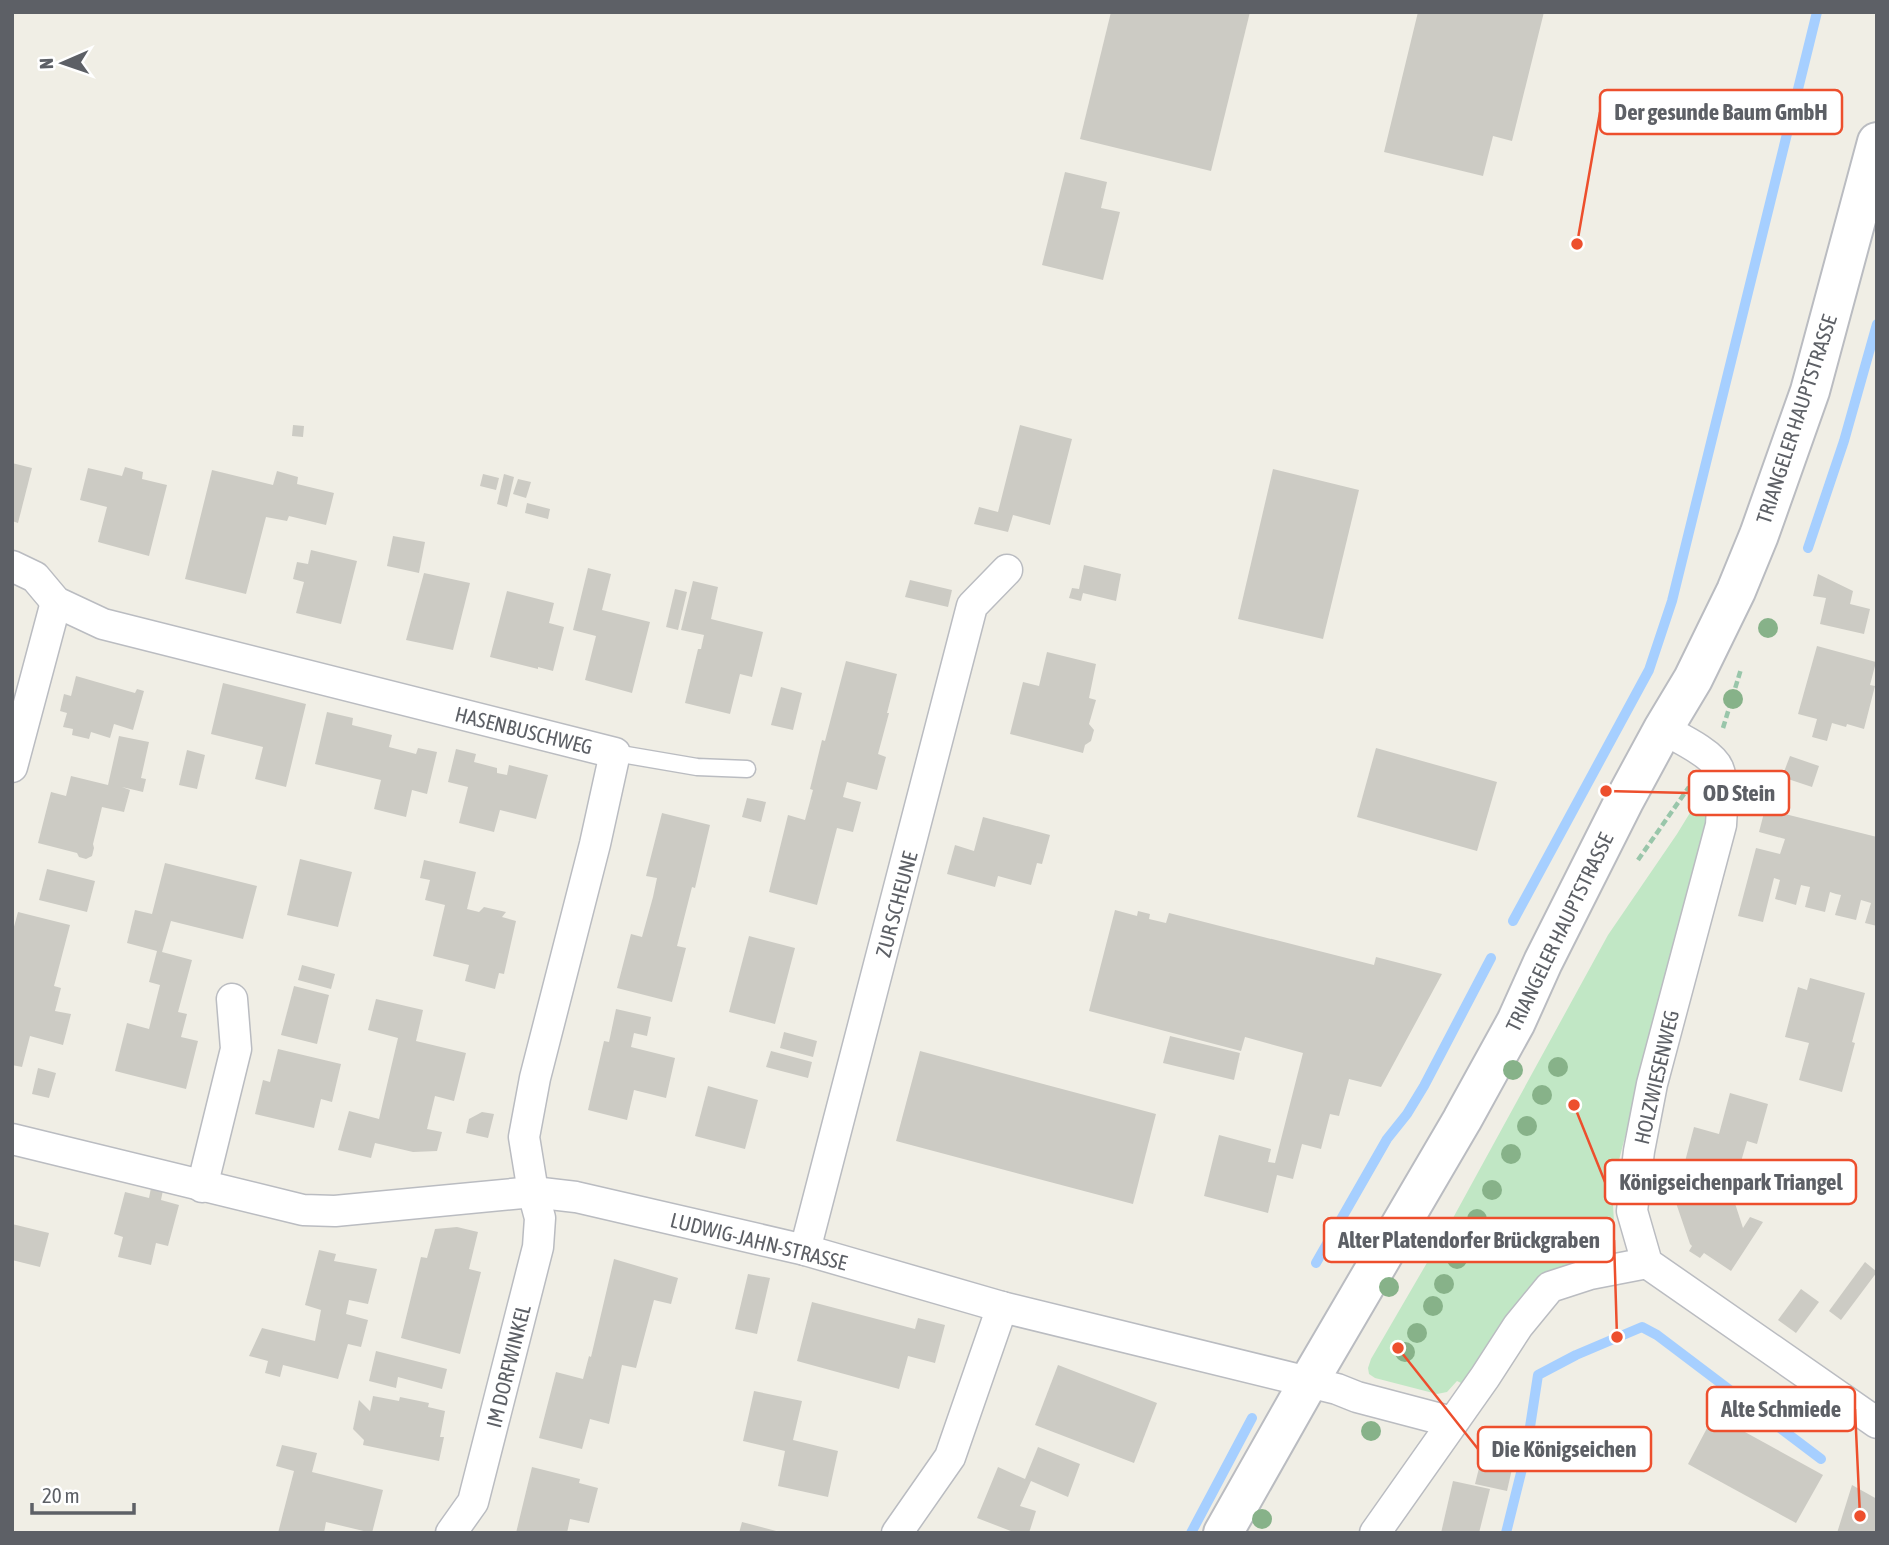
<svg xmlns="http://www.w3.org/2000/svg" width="1889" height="1545" font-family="'Asap Condensed',sans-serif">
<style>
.green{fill:#c1e7c5}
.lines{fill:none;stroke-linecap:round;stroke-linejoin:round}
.stream{stroke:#a6cfff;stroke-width:10}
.building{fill:#cccbc4}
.service-casing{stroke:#babcc1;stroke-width:19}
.minor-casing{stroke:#babcc1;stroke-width:33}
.tertiary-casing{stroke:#babcc1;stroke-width:42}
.path{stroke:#99c6aa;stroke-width:4.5;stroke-dasharray:7 3.5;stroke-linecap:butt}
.service{stroke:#fff;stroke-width:16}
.minor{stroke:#fff;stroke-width:30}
.tertiary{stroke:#fff;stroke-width:38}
.tree{fill:#87b289}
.labels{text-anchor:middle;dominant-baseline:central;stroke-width:7;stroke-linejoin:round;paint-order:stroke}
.street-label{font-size:21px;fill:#5d6066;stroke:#fff}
.leader{fill:none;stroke:#ed4f2d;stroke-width:2.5}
.callout-dot{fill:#ed4f2d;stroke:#fff;stroke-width:2.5}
.callout{fill:#fff;stroke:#ed4f2d;stroke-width:2.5}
.callout-label{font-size:23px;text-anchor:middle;font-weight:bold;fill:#5d6066}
</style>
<rect width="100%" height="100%" fill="#f0eee5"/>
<path class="green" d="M1704,790L1708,809L1706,831L1689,890L1618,1164C1616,1177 1612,1190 1613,1203C1614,1235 1620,1238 1592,1260L1465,1385L1457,1381L1447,1392L1437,1394L1375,1378L1369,1374L1368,1368L1371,1359L1453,1218L1608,935L1677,834Z"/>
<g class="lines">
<g class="stream">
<path d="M1808,548L1844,441L1877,324"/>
<path d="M1513,921L1649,670L1672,601L1817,12"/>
<path d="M1316,1263L1387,1139L1407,1114L1424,1086L1491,958"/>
<path d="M1191,1533L1252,1418"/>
<path d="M1506,1533L1526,1453L1538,1375L1576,1355L1642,1327L1657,1335L1821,1459"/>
</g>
</g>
<g class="building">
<path d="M1111,12H1250L1211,171L1080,139Z"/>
<path d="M1418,12H1544L1512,141L1493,136L1483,176L1384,152Z"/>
<path d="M1065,172L1107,182L1101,208L1120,212L1103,280L1042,265Z"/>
<path d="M293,425L304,426L303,437L292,436Z"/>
<path d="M1020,425L1072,439L1050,525L1013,515L1008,532L974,524L979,507L998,512Z"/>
<path d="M12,463L32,468L18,523L12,521Z"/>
<path d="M125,467L143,472L142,479L167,485L149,556L98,542L107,507L80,500L88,468L122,476Z"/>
<path d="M1273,469L1359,490L1323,639L1238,619Z"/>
<path d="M212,470L273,485L277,471L298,477L297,484L334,493L326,525L289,516L287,521L266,517L246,594L185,579Z"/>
<path d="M483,474L499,478L496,490L480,486Z"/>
<path d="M504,474L514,477L507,507L497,504Z"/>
<path d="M518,479L531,482L526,498L513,494Z"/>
<path d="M527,503L550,509L548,519L525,513Z"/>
<path d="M393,536L425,542L419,573L387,566Z"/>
<path d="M311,550L357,561L341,624L296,613L304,582L293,579L297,562L308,564Z"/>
<path d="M1084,565L1121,574L1116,601L1083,593L1081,601L1069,598L1072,588L1079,589Z"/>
<path d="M588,568L611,574L602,610L650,622L632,693L585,680L596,636L573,630Z"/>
<path d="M424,573L470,583L453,650L406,640Z"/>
<path d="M1818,574L1853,591L1850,604L1870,609L1864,634L1820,624L1826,598L1813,596Z"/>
<path d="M910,580L952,590L948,607L905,597Z"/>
<path d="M693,581L718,587L711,619L763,632L752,677L740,674L730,714L685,703L698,649H701L704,635L681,630Z"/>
<path d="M675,589L687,592L678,630L666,627Z"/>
<path d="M507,591L554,603L549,623L564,627L553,671L538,667V669L490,657Z"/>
<path d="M1817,646L1876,662L1870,685L1875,686L1864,729L1847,724L1846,727L1832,723L1827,741L1812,737L1817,719L1798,714Z"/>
<path d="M1047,652L1096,664L1089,698L1096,700L1089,724L1094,730L1091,741L1085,745L1083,753L1010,734L1023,682L1039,686Z"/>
<path d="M846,661L897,674L887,713H889L878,754L886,757L877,790L847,782L843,797L861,802L853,832L837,828L817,905L769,892L788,815L805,820L813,790L810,789L822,740L825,741Z"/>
<path d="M76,676L135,693L137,689L144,691L133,730L114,724L110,738L91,732L89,739L72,735L73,729L63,727L67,713L60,711L64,694L71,696Z"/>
<path d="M223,683L306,704L286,787L255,779L263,747L211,734Z"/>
<path d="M781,687L802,693L793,730L771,725Z"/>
<path d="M327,712L353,718L352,725L392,735L389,747L416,754L418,748L437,752L427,794L412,790L406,817L374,809L381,780L315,764Z"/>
<path d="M119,736L149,742L141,778L146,779L143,792L122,787L130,790L124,812L102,807L93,844L94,848L92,856L86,859L79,857L77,853L38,843L51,792L66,796L71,776L108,785Z"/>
<path d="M1376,748L1497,782L1477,851L1357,817Z"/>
<path d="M456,749L476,754L474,762L497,768V773L507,775L509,765L548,775L536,819L500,810L494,832L459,823L468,787L448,782Z"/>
<path d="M187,750L205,755L197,789L179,785Z"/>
<path d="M1790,756L1819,766L1812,787L1782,777Z"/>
<path d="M747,798L766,802L761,822L742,817Z"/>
<path d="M1765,809L1877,837V926L1865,923L1871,903L1861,900L1856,920L1835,915L1841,895L1836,894L1830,892L1825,912L1805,907L1810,887L1805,886L1801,885L1796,905L1775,899L1780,880L1774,878L1763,922L1738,916L1756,848L1780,854L1785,839L1759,832Z"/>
<path d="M662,813L710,825L695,888L692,887L677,946L686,948L672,1002L617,988L631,934L642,937L653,897L657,878L646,876Z"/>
<path d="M983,817L1050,835L1042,864L1037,863L1031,885L998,876L995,887L947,874L955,845L974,851Z"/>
<path d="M300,859L352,872L338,927L287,915Z"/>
<path d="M424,860L476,872L467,909L479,912L484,907L506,912L502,917L516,921L504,974L499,973L495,989L465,981L469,965L433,956L445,905L425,900L430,880L420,878Z"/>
<path d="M165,863L257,886L243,939L171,921L162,952L192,960L178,1012L187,1014L181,1037L198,1041L186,1089L115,1071L127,1023L149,1029L160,985L149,982L157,951L127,943L135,910L152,914Z"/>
<path d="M47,869L95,881L87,912L39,900Z"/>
<path d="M1115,910L1137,916L1138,911L1150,914L1149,919L1166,923L1169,913L1374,965L1376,957L1442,974L1381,1087L1349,1079L1339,1116L1330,1114L1321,1149L1302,1144L1293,1179L1277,1175L1268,1213L1204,1196L1219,1135L1271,1149L1268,1162L1275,1163L1303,1053L1245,1037L1241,1051L1089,1011Z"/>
<path d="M18,912L70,925L54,986L61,988L55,1011L71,1014L63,1045L30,1036L22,1067L12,1065V934Z"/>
<path d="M749,936L795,948L775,1024L729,1012Z"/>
<path d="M302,965L335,974L331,989L298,980Z"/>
<path d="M1810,978L1865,993L1852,1042L1855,1043L1842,1092L1799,1080L1809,1043L1785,1037L1798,987L1807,990Z"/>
<path d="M294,986L329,995L317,1044L281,1035Z"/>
<path d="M376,999L423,1010L416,1041L466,1053L454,1101L435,1096L427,1129L442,1132L437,1151L413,1152L375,1143L371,1158L338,1150L349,1111L379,1119L398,1038L368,1030Z"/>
<path d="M616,1009L651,1017L647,1036L634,1033L631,1047L675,1058L666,1098L634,1090L627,1120L588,1110L604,1041L609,1042Z"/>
<path d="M784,1032L817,1041L813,1057L780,1048Z"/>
<path d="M1170,1036L1240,1053L1234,1080L1163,1063Z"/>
<path d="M278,1049L341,1064L332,1102L321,1099L314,1128L255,1114L263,1080L270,1082Z"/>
<path d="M771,1051L812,1062L808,1078L766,1067Z"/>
<path d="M920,1051L1156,1114L1133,1204L896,1141Z"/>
<path d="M38,1068L56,1073L49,1098L32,1094Z"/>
<path d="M708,1086L758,1100L745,1149L695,1136Z"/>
<path d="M1730,1093L1768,1104L1757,1144L1747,1141L1740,1165L1735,1163L1729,1185L1743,1228L1750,1217L1763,1222L1731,1271L1704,1253L1700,1258L1689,1251L1692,1246L1690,1244L1675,1200L1694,1127L1719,1134Z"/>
<path d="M482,1112L494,1114L488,1138L466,1133L469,1119Z"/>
<path d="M151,1188L163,1190L161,1200L179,1205L168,1246L156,1243L151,1265L118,1257L123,1237L114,1234L125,1192L149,1198Z"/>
<path d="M12,1224L49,1233L40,1267L12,1260Z"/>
<path d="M457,1227L478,1232L469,1269L481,1272L460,1354L401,1338L421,1257L427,1258L435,1229Z"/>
<path d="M319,1250L336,1254L334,1261L377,1269L368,1304L349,1300L346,1314L368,1320L361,1347L348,1344L338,1379L283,1365L280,1377L265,1373L268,1361L249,1356L262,1328L315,1341L321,1310L305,1305Z"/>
<path d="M614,1259L678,1278L671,1304L654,1300L636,1368L622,1365L609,1424L590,1419L582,1449L539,1438L556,1372L583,1379L589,1356L591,1357Z"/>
<path d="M1865,1262L1877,1272L1841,1320L1829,1311Z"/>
<path d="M748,1274L770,1278L757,1334L735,1329Z"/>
<path d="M1801,1289L1819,1302L1796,1333L1778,1320Z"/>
<path d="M812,1302L915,1329L918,1318L945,1325L935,1363L908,1356L899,1389L797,1361Z"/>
<path d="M376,1351L447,1369L442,1389L398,1377L396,1388L369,1381Z"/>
<path d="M1058,1365L1157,1403L1134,1463L1035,1425Z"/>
<path d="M754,1391L802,1401L793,1440L838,1451L828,1497L778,1486L785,1451L743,1441Z"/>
<path d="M373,1396L399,1401L400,1397L429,1403L428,1407L445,1411L440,1437H444L439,1461L363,1445L364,1440L353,1429L359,1400L370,1411Z"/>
<path d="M1714,1415L1823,1475L1796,1523L1688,1464Z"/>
<path d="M1486,1440L1517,1447L1507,1491L1475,1484Z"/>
<path d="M282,1445L317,1453L312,1472L383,1490L372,1533L326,1522L324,1533H278L294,1471L276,1466Z"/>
<path d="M1038,1447L1080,1464L1068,1497L1031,1481L1020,1506L1036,1511L1029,1533H1016L977,1518L998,1467L1025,1479Z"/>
<path d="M532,1467L580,1479L579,1483L598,1488L589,1523L570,1519L567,1533H516Z"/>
<path d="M1453,1481L1490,1489L1479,1533H1441Z"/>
<path d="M1852,1485L1877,1499V1533H1837Z"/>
<path d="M742,1522L780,1532L779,1533H739Z"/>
</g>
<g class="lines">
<defs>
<path id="service" d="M615,753L697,767L747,769"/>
<g id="minor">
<path d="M12,566L35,577L56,602L103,624L615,753L595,844L535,1078L524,1137L533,1192L540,1218L538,1247L473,1502L451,1533"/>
<path d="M1663,729C1677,737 1712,753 1718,768C1724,781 1722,810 1721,825L1652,1084L1639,1151L1632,1211L1647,1263L1877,1423"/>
<path d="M12,767L56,602"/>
<path d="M12,1139L303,1210L335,1211L533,1192L576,1197L805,1250L1002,1307L1337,1389L1357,1397L1452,1422"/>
<path d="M202,1187L236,1049L232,999"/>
<path d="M805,1250L972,606L1007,570"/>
<path d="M897,1533L950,1457L1002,1307"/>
<path d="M1375,1533L1485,1377L1518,1326L1550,1287L1590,1274L1647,1263"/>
</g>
<path id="tertiary" d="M1223,1533L1308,1383L1462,1120L1516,1022L1543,962L1624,801L1663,729L1693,679L1736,591L1759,535L1810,391L1877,142"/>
</defs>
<use href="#service" class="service-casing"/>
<use href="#minor" class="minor-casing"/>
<use href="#tertiary" class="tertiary-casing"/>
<g class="path">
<path d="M1723,728L1741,669"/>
<path d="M1638,860L1689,787"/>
</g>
<use href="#service" class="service"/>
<use href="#minor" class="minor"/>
<use href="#tertiary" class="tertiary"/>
</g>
<g class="tree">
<circle cx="1768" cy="628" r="10"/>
<circle cx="1733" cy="699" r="10"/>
<circle cx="1558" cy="1067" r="10"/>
<circle cx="1513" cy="1070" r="10"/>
<circle cx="1542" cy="1095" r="10"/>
<circle cx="1527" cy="1126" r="10"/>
<circle cx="1511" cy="1154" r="10"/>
<circle cx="1492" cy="1190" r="10"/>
<circle cx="1477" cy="1219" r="10"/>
<circle cx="1457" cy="1259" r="10"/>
<circle cx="1444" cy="1284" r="10"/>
<circle cx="1389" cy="1287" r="10"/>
<circle cx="1433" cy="1306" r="10"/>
<circle cx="1417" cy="1333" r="10"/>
<circle cx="1405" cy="1352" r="10"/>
<circle cx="1371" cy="1431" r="10"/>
<circle cx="1262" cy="1519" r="10"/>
</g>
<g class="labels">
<g class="street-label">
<text transform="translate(1796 419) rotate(-72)">TRIANGELER HAUPTSTRASSE</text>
<text transform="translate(524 730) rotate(14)">HASENBUSCHWEG</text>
<text transform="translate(896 904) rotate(-75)">ZUR SCHEUNE</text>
<text transform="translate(1559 932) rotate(-64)">TRIANGELER HAUPTSTRASSE</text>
<text transform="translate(1656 1077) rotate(-77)">HOLZWIESENWEG</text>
<text transform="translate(759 1241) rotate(14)">LUDWIG-JAHN-STRASSE</text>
<text transform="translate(508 1366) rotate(-76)">IM DORFWINKEL</text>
</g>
</g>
<path class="leader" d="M1577 244L1600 112M1606 791L1689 793M1574 1105L1605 1182M1617 1337L1614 1240M1860 1516L1855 1409M1398 1348L1478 1449"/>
<g class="callout-dot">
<circle cx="1577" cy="244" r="7"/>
<circle cx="1606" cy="791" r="7"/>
<circle cx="1574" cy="1105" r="7"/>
<circle cx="1617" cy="1337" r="7"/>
<circle cx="1860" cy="1516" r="7"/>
<circle cx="1398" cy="1348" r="7"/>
</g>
<g class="callout">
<rect x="1600" y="90" width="242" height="44" rx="7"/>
<rect x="1689" y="771" width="100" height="44" rx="7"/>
<rect x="1605" y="1160" width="251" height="44" rx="7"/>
<rect x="1324" y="1218" width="290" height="44" rx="7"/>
<rect x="1707" y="1387" width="148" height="44" rx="7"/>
<rect x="1478" y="1427" width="173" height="44" rx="7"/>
</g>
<g class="callout-label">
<text x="1721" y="120">Der gesunde Baum GmbH</text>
<text x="1739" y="801">OD Stein</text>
<text x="1731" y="1190">Königseichenpark Triangel</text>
<text x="1469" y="1248">Alter Platendorfer Brückgraben</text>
<text x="1781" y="1417">Alte Schmiede</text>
<text x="1564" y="1457">Die Königseichen</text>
</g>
<rect width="1889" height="1545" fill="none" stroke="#5d6066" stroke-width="28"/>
<g transform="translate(63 63) rotate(268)" stroke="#ffffff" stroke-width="5" paint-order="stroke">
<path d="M0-5L12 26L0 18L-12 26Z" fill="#5d6066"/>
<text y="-10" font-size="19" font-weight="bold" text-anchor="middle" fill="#5d6066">N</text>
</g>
<path d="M32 1503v10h102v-10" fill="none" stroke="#5d6066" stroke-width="3.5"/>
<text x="42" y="1503" font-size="21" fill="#5d6066" stroke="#ffffff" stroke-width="5" paint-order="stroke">20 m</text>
</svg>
